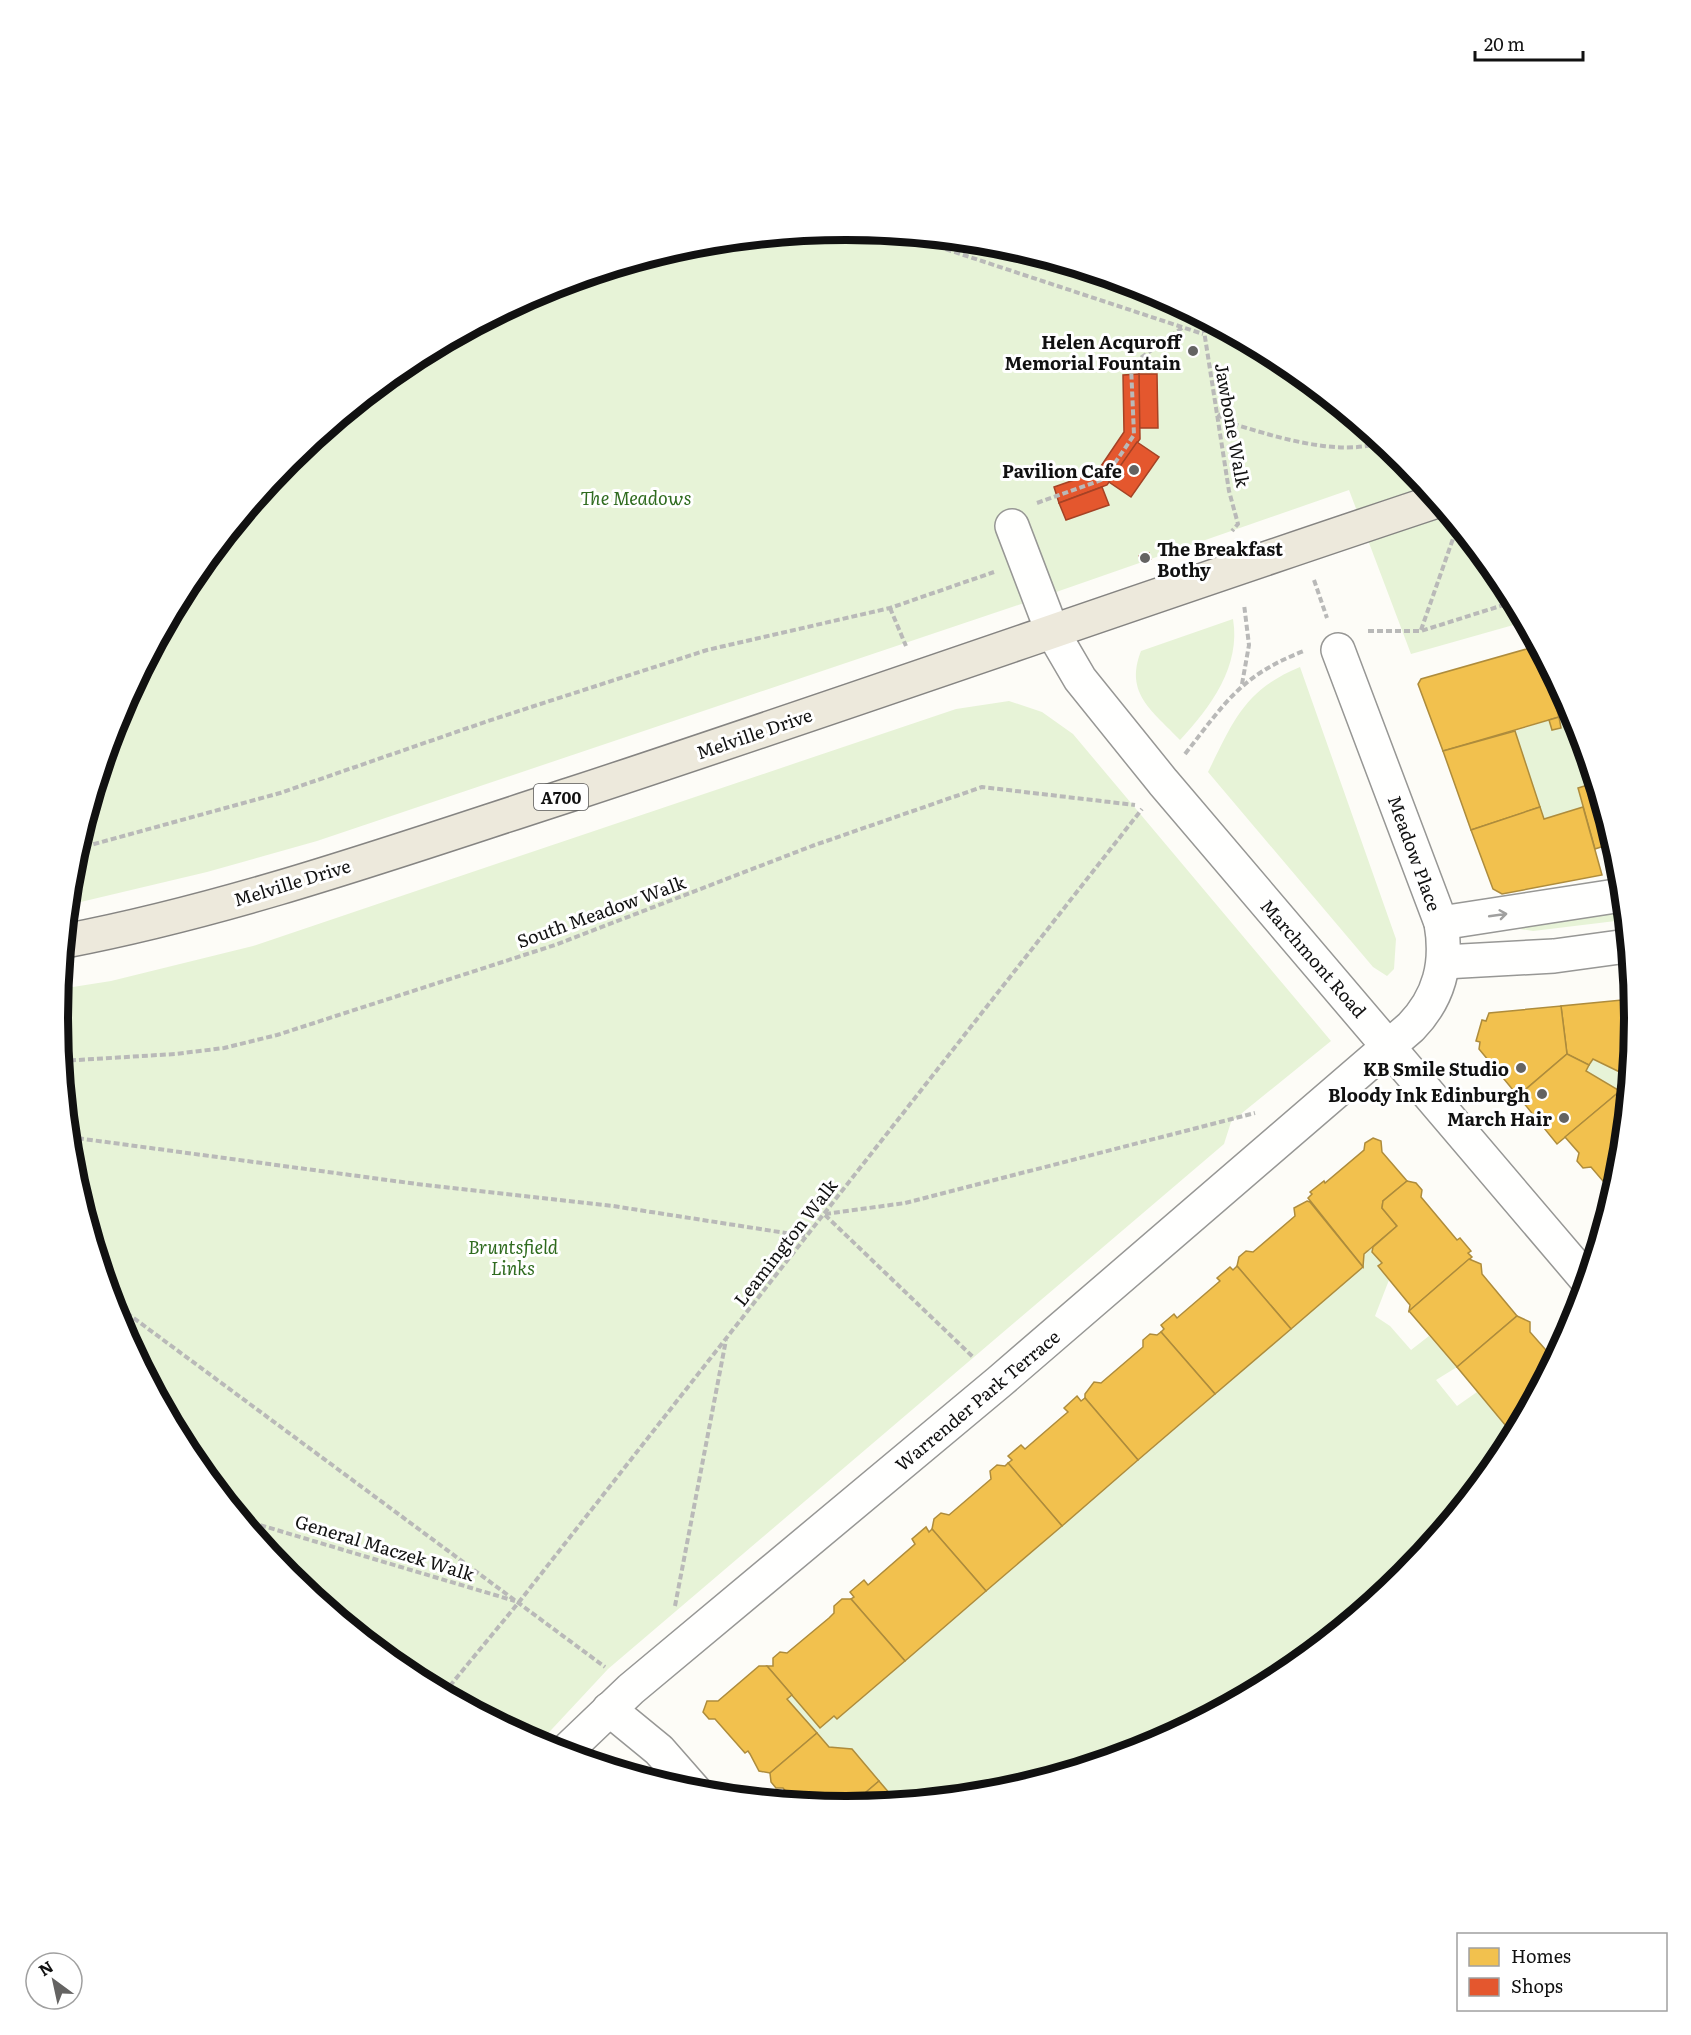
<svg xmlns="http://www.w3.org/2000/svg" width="1691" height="2035" font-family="Literata,serif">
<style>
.green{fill:#e7f3d7}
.homes{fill:#f2c14e;stroke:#ae8c3c;stroke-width:1.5}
.shops{fill:#e4572e;stroke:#a54225;stroke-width:1.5}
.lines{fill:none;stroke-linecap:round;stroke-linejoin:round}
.minor-casing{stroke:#979795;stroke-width:36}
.major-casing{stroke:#858482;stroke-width:36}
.path{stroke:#b9b9b8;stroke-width:4;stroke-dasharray:6 3;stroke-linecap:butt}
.minor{stroke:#fffffe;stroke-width:33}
.major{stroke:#ede9dc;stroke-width:33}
.oneway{stroke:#a0a09f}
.poi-dot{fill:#646362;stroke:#fff;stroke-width:2}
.labels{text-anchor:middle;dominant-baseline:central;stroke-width:6;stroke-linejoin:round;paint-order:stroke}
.shield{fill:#fff;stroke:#585858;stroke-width:1.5}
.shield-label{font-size:16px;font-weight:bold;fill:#111}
.poi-label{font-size:18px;font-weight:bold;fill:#111;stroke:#fff;text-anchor:end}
.street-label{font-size:18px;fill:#111;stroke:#fff}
.park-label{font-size:18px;font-style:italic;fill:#2f6b1f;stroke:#fff}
.rim{fill:none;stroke:#111;stroke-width:8}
</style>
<rect width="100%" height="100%" fill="#fdfcf7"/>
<g class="green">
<path d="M846,229L1000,244L1148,289L1284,362L1403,460L1501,580L1524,622L1411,654L1349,490L1039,598L317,841L207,872L68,905L72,863L117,715L190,579L288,460L408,362L544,289L692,244Z"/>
<path d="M1233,619C1241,666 1211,707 1180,740C1153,711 1124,694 1141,651Z"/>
<path d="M1541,654L1574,716L1594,783L1578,788L1583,807L1544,819L1515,731L1549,720L1552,730L1561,727Z"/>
<path d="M1300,667L1396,939L1394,969L1387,976L1373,967L1208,772C1233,722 1244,690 1300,667Z"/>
<path d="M1009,701L1042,712L1073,734L1331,1041L1231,1122L1224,1144L608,1669L539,1743L407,1673L288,1575L190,1455L117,1319L72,1171L57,1017L60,989L111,981L253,946L956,709Z"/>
<path d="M1623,906L1624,920L1533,931L1514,928Z"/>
<path d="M1593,1059L1628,1076L1626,1098L1620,1091L1586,1071Z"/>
<path d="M1373,1247L1372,1252L1382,1263L1378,1267L1389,1280L1375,1316L1390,1326L1411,1350L1429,1336L1457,1367L1436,1380L1457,1406L1477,1392L1513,1434L1501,1456L1403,1575L1283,1673L1147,1746L999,1791L896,1801L852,1749L829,1747L787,1699L792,1695L838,1719L1363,1267L1364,1254Z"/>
</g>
<g class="homes">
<path d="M1537,646L1559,717L1443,751L1418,684L1421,679Z"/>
<path d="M1559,717L1561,728L1552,730L1549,720Z"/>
<path d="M1515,731L1540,807L1471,830L1443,751Z"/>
<path d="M1594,783L1613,843L1595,849L1578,788Z"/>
<path d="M1540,807L1544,819L1583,807L1602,875L1502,894L1493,889L1471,830Z"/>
<path d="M1632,999L1634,1018L1628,1076L1593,1059L1589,1065L1567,1054L1561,1006Z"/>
<path d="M1561,1006L1567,1054L1518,1096L1479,1049L1480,1042L1476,1041L1482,1020L1486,1021L1489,1013Z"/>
<path d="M1567,1054L1589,1065L1586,1071L1620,1091L1557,1144L1518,1096Z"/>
<path d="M1620,1091L1626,1098L1619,1172L1611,1197L1606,1190L1609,1188L1591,1167L1583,1168L1577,1161L1579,1153L1565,1137Z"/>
<path d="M1373,1138L1381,1141L1382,1152L1407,1181L1383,1201L1382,1208L1397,1226L1364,1254L1363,1267L1308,1198L1312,1194L1310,1192L1324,1181L1325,1183L1364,1150L1365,1143Z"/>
<path d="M1407,1181L1416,1183L1422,1190L1421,1197L1457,1240L1460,1238L1471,1251L1468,1253L1472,1257L1409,1311L1410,1305L1378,1266L1382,1263L1372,1252L1373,1247L1397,1226L1382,1208L1383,1201Z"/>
<path d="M1307,1201L1310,1202L1363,1267L1291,1329L1237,1266L1239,1257L1246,1251L1253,1252L1295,1216L1294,1208Z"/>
<path d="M1469,1259L1481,1264L1482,1274L1517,1316L1457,1367L1409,1311Z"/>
<path d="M1237,1266L1291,1329L1215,1394L1161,1332L1164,1329L1161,1325L1174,1314L1177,1318L1220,1281L1217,1278L1230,1267L1233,1270Z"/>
<path d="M1517,1316L1530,1322V1332L1553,1358L1526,1409L1506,1426L1457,1367Z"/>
<path d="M1161,1332L1215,1394L1138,1460L1085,1398V1394L1094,1382L1101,1383L1143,1347V1340L1150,1334L1157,1335Z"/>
<path d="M1077,1396L1081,1401L1085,1398L1138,1460L1062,1526L1008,1463L1012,1460L1008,1456L1021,1445L1025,1449L1062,1417L1068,1412L1064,1408Z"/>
<path d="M1526,1409L1513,1434L1506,1426Z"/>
<path d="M1008,1463L1062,1526L986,1591L932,1529L934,1519L941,1513L949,1515L991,1479L990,1471L997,1465L1005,1466Z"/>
<path d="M926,1527L929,1532L932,1529L986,1591L905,1661L851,1599L854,1597L850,1592L864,1580L868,1585L915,1544L912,1539Z"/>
<path d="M842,1599H851L905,1661L837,1719L834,1716L820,1728L767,1666H773V1658L780,1652L787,1653L829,1618L834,1613V1606Z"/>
<path d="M759,1666H767L792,1695L787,1699L817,1733L770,1773L759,1771L750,1754L748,1751L745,1753L715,1719H709L703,1712L707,1701H718Z"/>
<path d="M817,1733L829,1747L852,1749L879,1781L851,1805L794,1801L783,1788H776L771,1782L770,1773Z"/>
<path d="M879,1781L896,1801L851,1805Z"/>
</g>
<g class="shops">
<path d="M1139,374H1157L1158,428H1139Z"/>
<path d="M1139,374L1140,439L1107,485L1059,503L1054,487L1097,472L1124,432L1123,375Z"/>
<path d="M1137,442L1159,457L1131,497L1109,482Z"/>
<path d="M1102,487L1109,505L1066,520L1059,503Z"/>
<path d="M1149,553L1151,559L1142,563L1139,556Z"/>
</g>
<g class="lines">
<defs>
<g id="minor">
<path d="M1012,526L1052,631L1080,679L1163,782L1586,1279"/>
<path d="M1441,923L1622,895"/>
<path d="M1444,962L1554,956L1627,946"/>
<path d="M609,1709L659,1750L695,1791"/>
<path d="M565,1752L631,1689L999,1382L1411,1027C1440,997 1448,963 1441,923L1338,650"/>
</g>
<path id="major" d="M65,941C237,908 405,848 572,794C861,699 1148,597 1437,501"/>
</defs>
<use href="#minor" class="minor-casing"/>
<use href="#major" class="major-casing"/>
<g class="path">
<path d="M903,235L1203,334"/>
<path d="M1202,318L1229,491L1238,524L1232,531"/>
<path d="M1218,414L1227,422C1270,435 1338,458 1382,442"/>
<path d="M1037,503L1104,479L1134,435L1131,365L1182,328"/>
<path d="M1314,580L1327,618"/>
<path d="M890,608L906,646"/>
<path d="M1421,630L1455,533"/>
<path d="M1368,631H1421L1513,602"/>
<path d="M1242,684L1249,645L1244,604"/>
<path d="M1185,754C1225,703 1241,675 1304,651"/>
<path d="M76,849L280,793L488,721L707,650L890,608L994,572"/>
<path d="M61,1061L175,1054L224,1048L277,1035L555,945L812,846L982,787L1135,805"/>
<path d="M69,1137L417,1184L613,1206L805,1236"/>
<path d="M825,1214L905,1203L1255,1113"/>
<path d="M825,1215L973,1357"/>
<path d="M112,1302L605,1667"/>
<path d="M243,1520L515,1601"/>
<path d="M675,1606L726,1340"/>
<path d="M444,1693L519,1602L1142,809"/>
</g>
<use href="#minor" class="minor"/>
<use href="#major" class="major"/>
</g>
<defs><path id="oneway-shaft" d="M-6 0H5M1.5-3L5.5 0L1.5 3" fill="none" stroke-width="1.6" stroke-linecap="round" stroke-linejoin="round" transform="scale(1.5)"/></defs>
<use class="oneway" href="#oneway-shaft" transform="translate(1498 915) rotate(-8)"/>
<g class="poi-dot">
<circle cx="1193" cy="351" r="6"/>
<circle cx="1134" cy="470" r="6"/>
<circle cx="1145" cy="558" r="6"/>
<circle cx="1521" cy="1068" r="6"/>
<circle cx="1542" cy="1094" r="6"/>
<circle cx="1564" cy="1118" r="6"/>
</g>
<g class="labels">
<rect class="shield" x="534" y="784" width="54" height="26" rx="4.5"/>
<g class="shield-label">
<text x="561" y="797">A700</text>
</g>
<g class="poi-label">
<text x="1181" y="341">Helen Acquroff<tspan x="1181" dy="21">Memorial Fountain</tspan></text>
<text x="1122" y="470">Pavilion Cafe</text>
<text x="1157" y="548" text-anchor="start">The Breakfast<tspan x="1157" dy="21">Bothy</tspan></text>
<text x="1509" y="1068">KB Smile Studio</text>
<text x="1530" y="1094">Bloody Ink Edinburgh</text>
<text x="1552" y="1118">March Hair</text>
</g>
<g class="street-label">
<text transform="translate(1233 425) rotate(80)">Jawbone Walk</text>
<text transform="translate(754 733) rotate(-19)">Melville Drive</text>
<text transform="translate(1415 853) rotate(70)">Meadow Place</text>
<text transform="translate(292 882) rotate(-17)">Melville Drive</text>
<text transform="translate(601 911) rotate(-20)">South Meadow Walk</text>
<text transform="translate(1314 958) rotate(49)">Marchmont Road</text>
<text transform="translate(785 1242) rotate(-52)">Leamington Walk</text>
<text transform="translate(977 1400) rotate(-40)">Warrender Park Terrace</text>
<text transform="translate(385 1547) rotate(17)">General Maczek Walk</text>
</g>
<g class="park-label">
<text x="636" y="497">The Meadows</text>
<text x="513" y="1246">Bruntsfield<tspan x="513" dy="21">Links</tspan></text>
</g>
</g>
<path d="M0 0H1691V2035H0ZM68 1018a778 778 0 1 1 1556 0a778 778 0 1 1-1556 0Z" fill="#fff" fill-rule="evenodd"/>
<path class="rim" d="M68 1018a778 778 0 1 1 1556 0a778 778 0 1 1-1556 0Z"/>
<rect x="1457" y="1933" width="210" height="78" fill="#ffffff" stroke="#a0a0a0" stroke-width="1.5"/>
<rect x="1469" y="1948" width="30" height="18" fill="#f2c14e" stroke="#a0a0a0" stroke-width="1.5"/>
<text x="1511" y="1963" font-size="18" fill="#111111">Homes</text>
<rect x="1469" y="1978" width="30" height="18" fill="#e4572e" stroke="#a0a0a0" stroke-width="1.5"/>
<text x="1511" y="1993" font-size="18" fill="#111111">Shops</text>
<g transform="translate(54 1981) rotate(327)"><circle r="28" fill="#ffffff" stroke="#a0a0a0" stroke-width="1.5"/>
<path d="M0-4.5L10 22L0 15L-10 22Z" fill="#646362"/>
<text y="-9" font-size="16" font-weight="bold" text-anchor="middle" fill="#111111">N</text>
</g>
<path d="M1475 51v9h108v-9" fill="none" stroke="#111111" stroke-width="3"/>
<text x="1484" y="51" font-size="18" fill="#111111" stroke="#ffffff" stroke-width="4.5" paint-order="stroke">20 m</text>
</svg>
